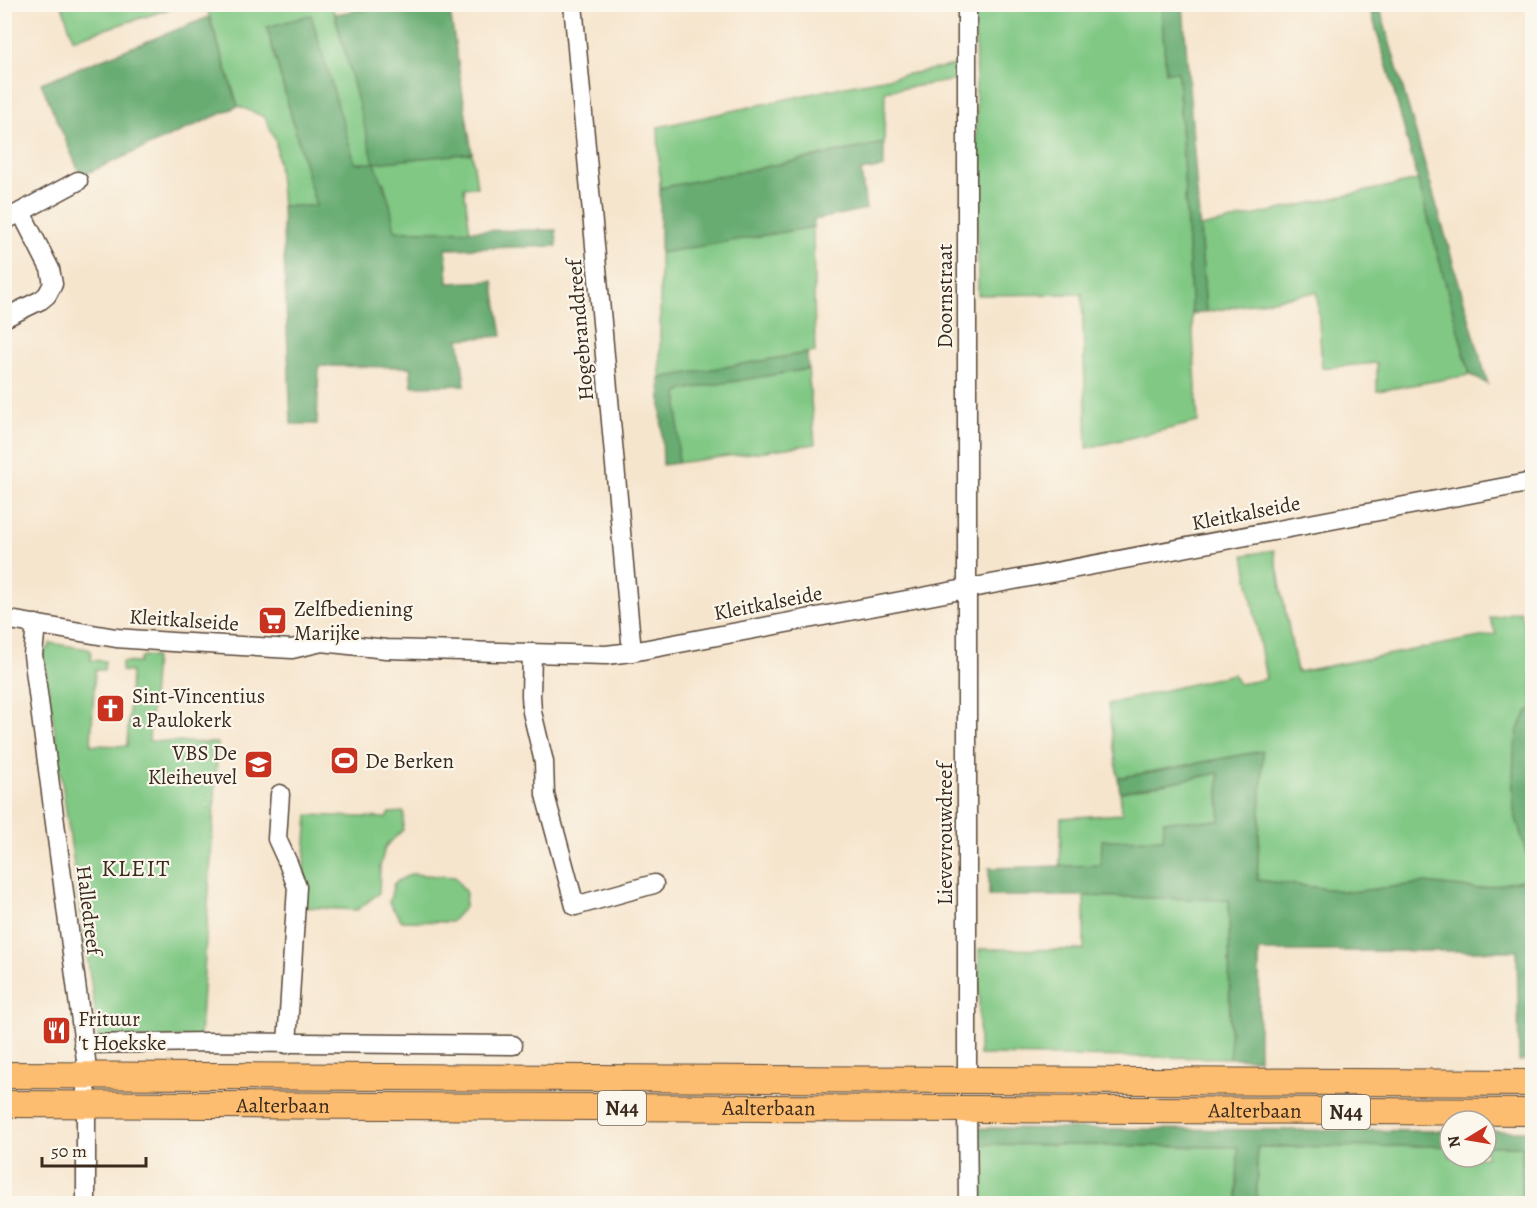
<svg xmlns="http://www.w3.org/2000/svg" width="1537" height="1208" font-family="Alegreya,serif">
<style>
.green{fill:#80c884;stroke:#5e7951;stroke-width:1.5}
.forest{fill:#68ac72;stroke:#526b48;stroke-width:1.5}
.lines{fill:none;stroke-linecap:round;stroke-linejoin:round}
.minor-casing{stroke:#574638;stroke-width:21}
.highway-casing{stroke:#574638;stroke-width:28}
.minor{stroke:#fff;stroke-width:18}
.highway{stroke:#fcbd6f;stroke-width:26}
.labels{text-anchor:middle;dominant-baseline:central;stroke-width:4.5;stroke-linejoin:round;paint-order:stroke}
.shield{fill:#fbf7ec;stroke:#75685c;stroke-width:1.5}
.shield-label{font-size:20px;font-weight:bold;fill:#3b2a1e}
.street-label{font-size:21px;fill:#3b2a1e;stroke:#fbf7ec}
.poi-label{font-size:21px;fill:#3b2a1e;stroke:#fbf7ec;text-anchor:start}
.quarter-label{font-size:24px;letter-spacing:1.5px;fill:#3b2a1e;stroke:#fbf7ec}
</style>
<rect width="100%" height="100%" fill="#fbf7ec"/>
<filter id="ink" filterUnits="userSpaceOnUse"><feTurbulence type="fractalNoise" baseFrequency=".0167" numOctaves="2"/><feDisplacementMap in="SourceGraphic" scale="12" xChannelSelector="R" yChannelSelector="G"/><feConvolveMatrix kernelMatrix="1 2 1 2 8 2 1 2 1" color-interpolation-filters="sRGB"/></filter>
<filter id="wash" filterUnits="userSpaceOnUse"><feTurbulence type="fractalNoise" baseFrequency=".008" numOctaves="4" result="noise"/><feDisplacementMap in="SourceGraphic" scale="24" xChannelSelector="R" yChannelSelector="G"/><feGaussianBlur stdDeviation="1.35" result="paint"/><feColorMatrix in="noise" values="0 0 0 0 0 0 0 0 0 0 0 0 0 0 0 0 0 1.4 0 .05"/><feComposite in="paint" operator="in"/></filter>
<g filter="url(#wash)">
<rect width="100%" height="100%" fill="#f6e5cd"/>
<g class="green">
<path d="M62,5V4L183,5L73,39Z"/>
<path d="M206,5H332L375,162L472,153L477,187H464L470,232L395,231L384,183L355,164L267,28L316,206H282L276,142L265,117L238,106Z"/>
<path d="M975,5H1161L1166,72L1178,71L1198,422L1087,448L1082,294L978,295Z"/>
<path d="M956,65V80L885,91L884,143L660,188L658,127L851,85Z"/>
<path d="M1418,180L1470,375L1377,391V363L1322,368L1317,292L1206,312L1200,227Z"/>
<path d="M813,227L815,352L660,378V253Z"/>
<path d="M808,369L815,444L678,463V394L682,390Z"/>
<path d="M1274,550L1297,672L1496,634L1490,618L1520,611L1532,660V709L1528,711L1514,753L1513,786L1514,811L1530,864L1527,879L1478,889L1424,883L1351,892L1257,880L1263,751L1118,778L1108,704L1233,674L1239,684L1266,679L1244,555Z"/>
<path d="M50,643L88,649L91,651V660L105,661L104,670H95L91,745L127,746L131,672L121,671L122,662L139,663L140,658L143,656L155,657L149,741L218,743L200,1037L99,1039L43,651L49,648Z"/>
<path d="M1219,773L1220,821H1164V839L1103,840L1102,865L1060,867L1061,818L1122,814L1120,792Z"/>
<path d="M404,812L403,830L385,847L380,867L379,893L357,910L301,907L308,815L386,818L389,813Z"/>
<path d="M411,874L455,877L466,893L465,907L451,922L402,921L389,903L394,883Z"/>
<path d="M1084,896L1229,900L1230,1058L979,1055V949L1084,950Z"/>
<path d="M978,1144L1238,1147L1237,1203H978Z"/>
<path d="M1450,1146V1157H1486V1146H1522V1203H1257V1147Z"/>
</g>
<g class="forest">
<path d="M386,5H449L472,153L375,163L390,204L395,231L556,230L557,246L446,249L448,283L493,281L502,336L459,339L465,385L412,386L410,367L319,366L317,424H291L282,206H316L267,27L311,15L355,163H374L335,14Z"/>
<path d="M1161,5H1183L1206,312L1192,314L1178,72H1166Z"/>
<path d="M1369,5H1379L1488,384L1470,375L1391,80Z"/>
<path d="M209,17L238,106L81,176L41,83Z"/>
<path d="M884,143V167L861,171L866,209L814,220L813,227L660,253V188Z"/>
<path d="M807,353L808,369L682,390L678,394V463L663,465L660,378Z"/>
<path d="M1532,709V1060L1519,1061L1517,951H1259V1059L1230,1058L1229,900L1084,896H989V868L1101,865L1102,840L1163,839L1164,821H1220L1219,773L1120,792L1118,778L1263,751L1257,880L1351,892L1424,883L1478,889L1527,879L1530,864L1514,811L1513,786L1514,753L1518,729L1528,711Z"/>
<path d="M978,1128L1450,1131V1146L1257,1147V1203L1237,1204L1238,1147L978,1144Z"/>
<path d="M1486,1131H1532V1203H1522V1146H1486Z"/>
</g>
</g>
<g filter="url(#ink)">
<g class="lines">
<defs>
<g id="minor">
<path d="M573,4L632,652"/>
<path d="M967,4V1080"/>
<path d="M4,221L78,181"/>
<path d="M4,318L41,300L47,295L53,284L50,269L21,212"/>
<path d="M4,619L116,638L172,642L292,649L322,642L386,649L606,655L632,652L1532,482"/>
<path d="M36,624L33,655L86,1060V1204"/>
<path d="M532,653L531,695L532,712L544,762L545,795L575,906L654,884"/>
<path d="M280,794L277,839L288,863L297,887L287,1044"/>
<path d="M83,1044L208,1042L513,1045"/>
<path d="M967,1110L968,1204"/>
</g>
<g id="highway">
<path d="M4,1075L1532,1083"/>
<path id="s1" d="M4,1104L1532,1112"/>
</g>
</defs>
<use href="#minor" class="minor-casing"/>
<use href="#highway" class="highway-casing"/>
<use href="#minor" class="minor"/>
<use href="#highway" class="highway"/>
</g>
</g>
<defs>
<symbol id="supermarket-square" viewBox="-11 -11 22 22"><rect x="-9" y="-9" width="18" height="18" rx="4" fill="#c8321e" stroke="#fbf7ec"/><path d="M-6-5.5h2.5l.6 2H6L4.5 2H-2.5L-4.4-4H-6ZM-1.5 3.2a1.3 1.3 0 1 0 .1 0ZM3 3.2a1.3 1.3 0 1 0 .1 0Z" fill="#fff"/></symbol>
<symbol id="church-square" viewBox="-11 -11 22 22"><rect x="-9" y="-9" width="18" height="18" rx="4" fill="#c8321e" stroke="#fbf7ec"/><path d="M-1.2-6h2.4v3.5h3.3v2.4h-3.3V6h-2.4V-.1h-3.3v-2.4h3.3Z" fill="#fff"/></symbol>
<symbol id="stadium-square" viewBox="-11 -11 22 22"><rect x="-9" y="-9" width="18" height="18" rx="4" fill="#c8321e" stroke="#fbf7ec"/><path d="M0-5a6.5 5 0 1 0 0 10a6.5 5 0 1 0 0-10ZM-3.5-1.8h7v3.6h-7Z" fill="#fff"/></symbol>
<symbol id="school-square" viewBox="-11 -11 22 22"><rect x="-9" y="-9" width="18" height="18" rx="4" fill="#c8321e" stroke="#fbf7ec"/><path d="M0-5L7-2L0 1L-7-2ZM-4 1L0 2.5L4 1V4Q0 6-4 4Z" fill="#fff"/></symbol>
<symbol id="restaurant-square" viewBox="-11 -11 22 22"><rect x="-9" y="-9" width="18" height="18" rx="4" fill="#c8321e" stroke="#fbf7ec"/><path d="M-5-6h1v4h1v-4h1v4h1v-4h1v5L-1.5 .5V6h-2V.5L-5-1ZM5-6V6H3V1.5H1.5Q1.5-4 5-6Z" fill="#fff"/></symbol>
</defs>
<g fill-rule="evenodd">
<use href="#supermarket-square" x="256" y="604" width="33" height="33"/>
<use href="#church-square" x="94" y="692" width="33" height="33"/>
<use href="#stadium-square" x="328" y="744" width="33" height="33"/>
<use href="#school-square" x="242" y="748" width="33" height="33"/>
<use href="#restaurant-square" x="40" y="1014" width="33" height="33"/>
</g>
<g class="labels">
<g class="shield">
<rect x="598" y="1091" width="48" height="34" rx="4.5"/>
<rect x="1322" y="1095" width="48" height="34" rx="4.5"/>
</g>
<g class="shield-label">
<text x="622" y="1108">N44</text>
<text x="1346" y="1112">N44</text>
</g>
<g class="street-label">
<text transform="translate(945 296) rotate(-90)">Doornstraat</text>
<text transform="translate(580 330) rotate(-95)">Hogebranddreef</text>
<text transform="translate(1246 513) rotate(-11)">Kleitkalseide</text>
<text transform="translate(768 603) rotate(-11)">Kleitkalseide</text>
<text transform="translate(184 620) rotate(4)">Kleitkalseide</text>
<text transform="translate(945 834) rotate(-90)">Lievevrouwdreef</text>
<text transform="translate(89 910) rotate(83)">Halledreef</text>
<text stroke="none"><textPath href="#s1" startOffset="279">Aalterbaan</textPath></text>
<text stroke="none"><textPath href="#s1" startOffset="765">Aalterbaan</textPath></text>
<text stroke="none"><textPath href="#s1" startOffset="1251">Aalterbaan</textPath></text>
</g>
<g class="poi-label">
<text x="294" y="609">Zelfbediening<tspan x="294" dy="24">Marijke</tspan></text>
<text x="132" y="696">Sint-Vincentius<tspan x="132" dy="24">a Paulokerk</tspan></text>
<text x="237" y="753" text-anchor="end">VBS De<tspan x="237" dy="24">Kleiheuvel</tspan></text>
<text x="365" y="761">De Berken</text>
<text x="78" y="1019">Frituur<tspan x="78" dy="24">'t Hoekske</tspan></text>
</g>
<g class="quarter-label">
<text x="136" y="868">KLEIT</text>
</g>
</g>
<rect width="1537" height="1208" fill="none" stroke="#fbf7ec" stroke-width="24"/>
<g transform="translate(1468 1139) rotate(259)"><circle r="28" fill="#fbf7ec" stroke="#aea59a" stroke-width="1.5"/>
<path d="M0-4.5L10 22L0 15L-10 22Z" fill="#c8321e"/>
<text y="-9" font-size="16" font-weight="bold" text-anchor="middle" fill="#3b2a1e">N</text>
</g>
<path d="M42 1157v9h104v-9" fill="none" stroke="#3b2a1e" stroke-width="3"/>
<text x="51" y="1157" font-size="18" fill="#3b2a1e" stroke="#fbf7ec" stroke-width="4.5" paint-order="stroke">50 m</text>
</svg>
